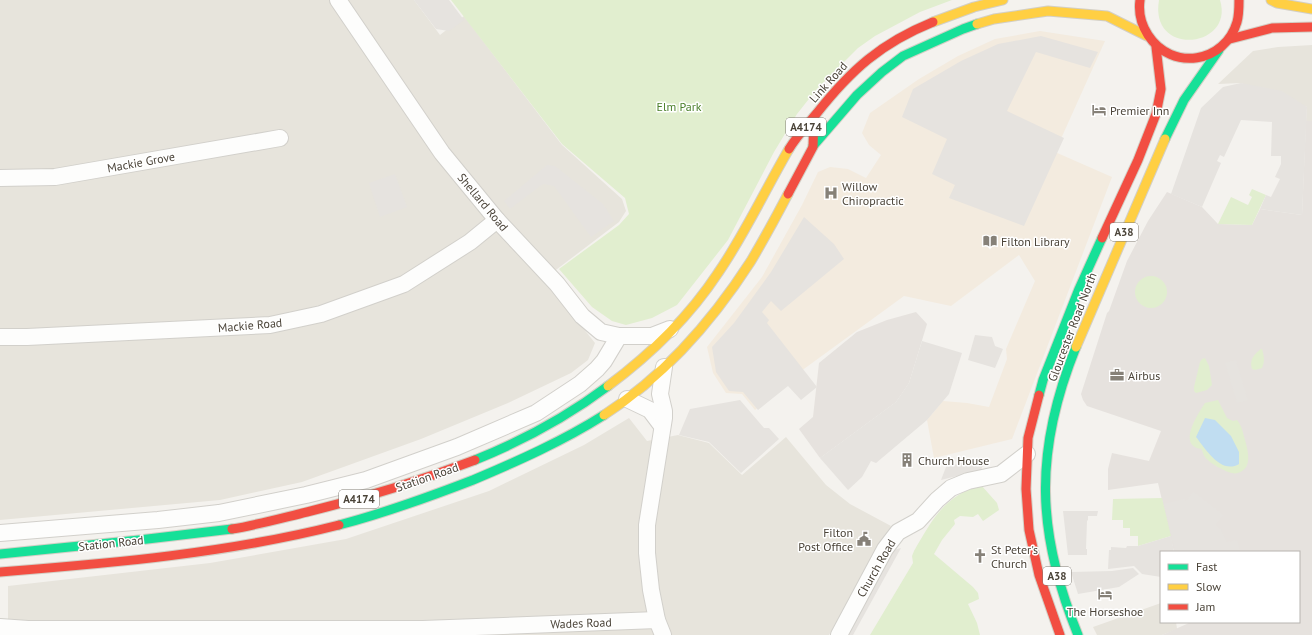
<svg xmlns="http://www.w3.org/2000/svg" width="1312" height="635" font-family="'PT Sans',sans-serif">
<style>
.residential{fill:#e7e4dc}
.commercial{fill:#f3ebdf}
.industrial{fill:#e6e2de}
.green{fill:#e1eecf}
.parking{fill:#e6e3df}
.water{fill:#c0ddf1}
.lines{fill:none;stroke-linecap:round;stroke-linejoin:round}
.street-casing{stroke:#d2d0cb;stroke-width:18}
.fast-casing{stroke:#d3cfc5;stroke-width:11}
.slow-casing{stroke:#d3cfc5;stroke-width:11}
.jam-casing{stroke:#d3cfc5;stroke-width:11}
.street{stroke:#fdfdfc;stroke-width:16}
.fast{stroke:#16e098;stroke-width:9}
.slow{stroke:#ffcf43;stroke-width:9}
.jam{stroke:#f24e42;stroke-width:9}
.labels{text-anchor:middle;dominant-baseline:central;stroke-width:3;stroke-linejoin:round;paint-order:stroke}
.shield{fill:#fff;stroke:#817c74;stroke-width:1}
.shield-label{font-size:11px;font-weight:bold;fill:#4b4439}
.street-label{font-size:12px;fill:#4b4439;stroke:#fff}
.park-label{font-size:12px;fill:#4a7f2a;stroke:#fff}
.poi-label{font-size:12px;fill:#4b4439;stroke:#fff;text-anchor:start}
</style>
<rect width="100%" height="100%" fill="#f4f2ee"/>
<g class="residential">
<path d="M0,0H329L331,3L336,0H414L440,35L464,16L562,145L622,199L626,211L619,222L544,279L595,343L588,360L571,373L508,403L421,439L302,482L220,500L0,520Z"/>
<path d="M1312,45V121H1306L1307,107L1241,83L1218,84L1253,51L1278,47Z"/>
<path d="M629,418L647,441L678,435L709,443L742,475L786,437L826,485L850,504L891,526L829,635H8V586L210,563L346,539L489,491L584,445Z"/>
<path d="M1161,603V622H1176L1177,629L1162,635H1097L1093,627Z"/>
</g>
<path class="commercial" d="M1040,31L1105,41L1055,152L1112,177L1012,439L934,458L927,420L943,401L967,403L989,407L1007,359L1006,349L1035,281L1019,255L951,306L904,296L797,374L755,410L742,394L726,393L713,373L707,347L762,277L802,205L818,172L830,167L848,169L866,178L881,155L869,145L862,133L870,113L919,79L958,56L995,39Z"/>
<g class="industrial">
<path d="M1306,121H1312V635H1162L1189,623V622H1299V552H1174L1158,483L1108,490V469L1112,453L1149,461L1161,431L1087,406L1083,400L1081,394L1107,313L1109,311L1127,261L1148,221L1167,192L1202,207L1218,224L1252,225L1260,209L1302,215Z"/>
<path d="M916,312L927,324L909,383L896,402L820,458L799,429L813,417L819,363L857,332L887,320Z"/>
</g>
<g class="green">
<path d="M451,0H952L920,12L875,36L858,48L816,90L797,114L774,152L728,240L677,305L652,318L626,325L612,321L592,307L559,269L619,225L629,214L625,198L562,144Z"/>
<path d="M1159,0H1220C1235,48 1149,58 1159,0Z"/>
<path d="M1252,189L1266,195L1252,225L1218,224L1231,197L1248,205L1252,197L1249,195Z"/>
<circle cx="1151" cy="292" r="16"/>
<path d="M1261,349H1262C1264,356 1265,361 1262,368L1255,370L1252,369C1249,360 1254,354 1261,349Z"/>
<path d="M1205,358L1209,366L1212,385L1207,390L1196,393L1194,391V387L1200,362L1202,359Z"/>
<path d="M1218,400L1227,418L1233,421L1237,420C1242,426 1243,433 1245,440C1247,447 1250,458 1247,465C1246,470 1237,475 1232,473C1226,472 1209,463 1205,457C1203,455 1203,451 1201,449C1177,445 1198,414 1205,403Z"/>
<path d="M981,485L997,503L999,510L983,521L978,514L973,517L960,516L954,520L955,524L942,540L934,554L973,587L978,593L979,599L968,604L977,623L980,635H870L913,563L912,556L914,551C932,520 944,496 981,485Z"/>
<path d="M1162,498L1171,536L1138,546V536H1130V528H1123V520H1112L1113,499Z"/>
</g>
<g class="parking">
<path d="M414,0H449L464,20L449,31L436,29Z"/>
<path d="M1041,36L1098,52L1090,68L1036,52L1007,111L1064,138L1024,226L949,198L955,185L932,174L947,139L902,117L913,89L961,61L998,44Z"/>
<path d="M1241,83L1282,91L1307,107L1302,215L1260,209L1266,195L1271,197L1280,179L1275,177L1281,164V156H1271L1272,122L1241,120L1224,157L1220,155L1217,161L1221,163L1202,207L1171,194L1201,108L1223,87Z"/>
<path d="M547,165L555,166L603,204L614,221L591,237L554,186L544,184L540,186L510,209L504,201Z"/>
<path d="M395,174L407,207L380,217L369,183Z"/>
<path d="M804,217L834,244L844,259L781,311L771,301L762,312L769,320L767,323L817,387L801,400L788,386L758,410L743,392L729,391L716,372L712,347L734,323L771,272Z"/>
<path d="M975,335L992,337L995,346L1003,349L995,368L968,360Z"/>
<path d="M922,341L962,353L949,394L927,420L876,463L871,461L862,477L848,490L820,458L896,402L909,383Z"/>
<path d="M1236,360L1248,400L1237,403L1225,363Z"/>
<path d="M740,400L764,428H769L779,439L741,473L709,442L679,435L690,409Z"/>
<path d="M980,458L985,460L981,470L941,480L946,467Z"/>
<path d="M1193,491L1224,515L1216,525L1221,529L1227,542L1237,540L1240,552H1175L1164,504L1184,499L1186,501Z"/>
<path d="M1063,511H1098L1097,516H1088V520L1087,521L1086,549H1087V555H1068Z"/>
<path d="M1171,536L1174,552H1161V577L1142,574L1134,566L1108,569L1109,550H1111V547L1126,548L1127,546H1138Z"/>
<path d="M901,548L853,635H839L890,551Z"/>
<path d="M1133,568L1139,574L1119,587L1078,594L1071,572L1112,571Z"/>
</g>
<path class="water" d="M1205,418L1215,420L1231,436L1239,452V464C1221,475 1205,448 1196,437Z"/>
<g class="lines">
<defs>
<g id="street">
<path d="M338,0L442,153L497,220L557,284L582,316L601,332L619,336H652L670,329"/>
<path d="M0,178L55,177L280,138"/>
<path d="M0,337H27L270,325L321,314L404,284L470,242L497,220"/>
<path d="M627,399L650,410L662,426"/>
<path d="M0,533L158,520L219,513L306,495L366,480L457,447L536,413L580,384L597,369L604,361L619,336"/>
<path d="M0,627L28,629H423L657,620"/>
<path d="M663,635L657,620L651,590L647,553V525L664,418V411L660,394L664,367"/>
<path d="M839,635L885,549L898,532L918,521L937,500L951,488L968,481L1001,474L1027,454"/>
</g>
<g id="fast">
<path d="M1165,139L1184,100L1219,50"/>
<path d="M813,146L857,95L882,72L903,56L963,29L977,24"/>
<path d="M1076,347C1034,451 1036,532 1078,635"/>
<path d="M1039,395L1043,380L1079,289L1102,238"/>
<path d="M475,460C522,441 568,416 608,386"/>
<path d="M339,525C385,513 429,497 473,480C518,461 563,441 604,415"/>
<path d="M0,554L139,540L232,529"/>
</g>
<g id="slow">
<path d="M1271,0L1277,3L1312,9"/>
<path d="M933,22L974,7L1003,0"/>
<path d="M977,24L994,19L1048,11L1107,16L1147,36"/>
<path d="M1076,347L1165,139"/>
<path d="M608,386C651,354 689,317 718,273C745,234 765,190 789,149"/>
<path d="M604,415C663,377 713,320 751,261C764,239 776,217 788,194"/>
</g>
<g id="jam">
<path d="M1140,0C1138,14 1141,24 1148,35C1172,72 1225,63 1237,22C1239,15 1239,7 1239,0"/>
<path d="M1230,39L1272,28L1312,27"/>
<path d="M789,149C797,136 807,125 817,113C851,70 881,43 933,22"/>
<path d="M788,194L813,147L814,117"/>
<path d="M1102,238L1138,160L1156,114L1161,89L1156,47"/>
<path d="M1039,395L1028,438L1026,489L1029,530L1039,575L1060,635"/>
<path d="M232,529C257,525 282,518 307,512C364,498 420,481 475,460"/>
<path d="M0,572C114,563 229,553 339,525"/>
</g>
</defs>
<use href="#street" class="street-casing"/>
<use href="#fast" class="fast-casing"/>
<use href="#slow" class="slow-casing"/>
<use href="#jam" class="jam-casing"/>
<use href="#street" class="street"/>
<use href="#fast" class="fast"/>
<use href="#slow" class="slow"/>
<use href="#jam" class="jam"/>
</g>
<defs>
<symbol id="hotel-bare" viewBox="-9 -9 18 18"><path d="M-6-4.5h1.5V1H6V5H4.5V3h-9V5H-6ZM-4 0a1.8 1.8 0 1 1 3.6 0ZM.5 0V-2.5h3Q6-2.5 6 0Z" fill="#868178" stroke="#fff" stroke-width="2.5" paint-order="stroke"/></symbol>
<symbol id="hospital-bare" viewBox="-9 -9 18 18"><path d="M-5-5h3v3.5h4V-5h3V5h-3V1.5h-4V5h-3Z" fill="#868178" stroke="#fff" stroke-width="2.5" paint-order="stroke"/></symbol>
<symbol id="library-bare" viewBox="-9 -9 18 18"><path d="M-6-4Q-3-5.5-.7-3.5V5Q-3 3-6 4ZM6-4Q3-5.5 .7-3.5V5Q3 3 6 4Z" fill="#868178" stroke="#fff" stroke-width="2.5" paint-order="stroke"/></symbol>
<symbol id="office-bare" viewBox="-9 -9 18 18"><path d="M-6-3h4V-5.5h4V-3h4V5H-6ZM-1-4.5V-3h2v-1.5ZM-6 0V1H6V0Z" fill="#868178" stroke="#fff" stroke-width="2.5" paint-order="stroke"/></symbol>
<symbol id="building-bare" viewBox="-9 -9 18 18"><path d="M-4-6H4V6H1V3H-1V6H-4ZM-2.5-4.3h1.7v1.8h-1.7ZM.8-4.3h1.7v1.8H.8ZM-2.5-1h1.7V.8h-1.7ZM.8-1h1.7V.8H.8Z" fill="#868178" stroke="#fff" stroke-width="2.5" paint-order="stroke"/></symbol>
<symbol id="civic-bare" viewBox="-9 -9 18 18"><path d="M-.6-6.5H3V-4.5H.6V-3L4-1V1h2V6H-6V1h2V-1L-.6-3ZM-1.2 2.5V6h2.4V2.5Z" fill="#868178" stroke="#fff" stroke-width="2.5" paint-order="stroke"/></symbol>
<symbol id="church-bare" viewBox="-9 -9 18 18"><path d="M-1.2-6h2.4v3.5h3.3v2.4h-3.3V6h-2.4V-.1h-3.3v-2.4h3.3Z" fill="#868178" stroke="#fff" stroke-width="2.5" paint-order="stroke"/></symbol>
</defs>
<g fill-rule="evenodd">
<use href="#hotel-bare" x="1089" y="100" width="20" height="20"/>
<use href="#hospital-bare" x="821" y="183" width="20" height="20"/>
<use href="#library-bare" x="980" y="231" width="20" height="20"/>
<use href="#office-bare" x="1107" y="365" width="20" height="20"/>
<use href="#building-bare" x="897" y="450" width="20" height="20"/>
<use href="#civic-bare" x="854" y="529" width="20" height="20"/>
<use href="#church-bare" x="970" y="546" width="20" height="20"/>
<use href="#hotel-bare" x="1095" y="584" width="20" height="20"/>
</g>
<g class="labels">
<g class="shield">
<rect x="786" y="118" width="40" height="18" rx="3"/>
<rect x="1110" y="223" width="28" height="18" rx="3"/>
<rect x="339" y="490" width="40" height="18" rx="3"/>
<rect x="1043" y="567" width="28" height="18" rx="3"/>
</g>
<g class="shield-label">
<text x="806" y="127">A4174</text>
<text x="1124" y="232">A38</text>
<text x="359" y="499">A4174</text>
<text x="1057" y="576">A38</text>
</g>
<g class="street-label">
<text transform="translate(828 82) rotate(-48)">Link Road</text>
<text transform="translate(141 162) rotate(-10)">Mackie Grove</text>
<text transform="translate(483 202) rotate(50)">Shellard Road</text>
<text transform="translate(250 325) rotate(-5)">Mackie Road</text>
<text transform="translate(1072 327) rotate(-69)">Gloucester Road North</text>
<text transform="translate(427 477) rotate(-19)">Station Road</text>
<text transform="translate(111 543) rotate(-6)">Station Road</text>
<text transform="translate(876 568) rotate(-60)">Church Road</text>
<text transform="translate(581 623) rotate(-2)">Wades Road</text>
</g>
<g class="park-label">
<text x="679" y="106">Elm Park</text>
</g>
<g class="poi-label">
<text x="1110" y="110">Premier Inn</text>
<text x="842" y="186">Willow<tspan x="842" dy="14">Chiropractic</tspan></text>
<text x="1001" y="241">Filton Library</text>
<text x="1128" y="375">Airbus</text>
<text x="918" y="460">Church House</text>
<text x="853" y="532" text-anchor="end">Filton<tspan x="853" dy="14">Post Office</tspan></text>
<text x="991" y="549">St Peter's<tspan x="991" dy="14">Church</tspan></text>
<text x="1105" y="611" text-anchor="middle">The Horseshoe</text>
</g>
</g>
<rect x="1160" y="551" width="140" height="72" fill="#ffffff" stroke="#b7b4b0"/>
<rect x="1168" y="564" width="20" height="6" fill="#16e098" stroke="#b7b4b0"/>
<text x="1196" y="571" font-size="12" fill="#4b4439">Fast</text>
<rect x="1168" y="584" width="20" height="6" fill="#ffcf43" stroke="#b7b4b0"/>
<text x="1196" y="591" font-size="12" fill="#4b4439">Slow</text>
<rect x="1168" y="604" width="20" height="6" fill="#f24e42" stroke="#b7b4b0"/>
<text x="1196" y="611" font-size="12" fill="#4b4439">Jam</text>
</svg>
